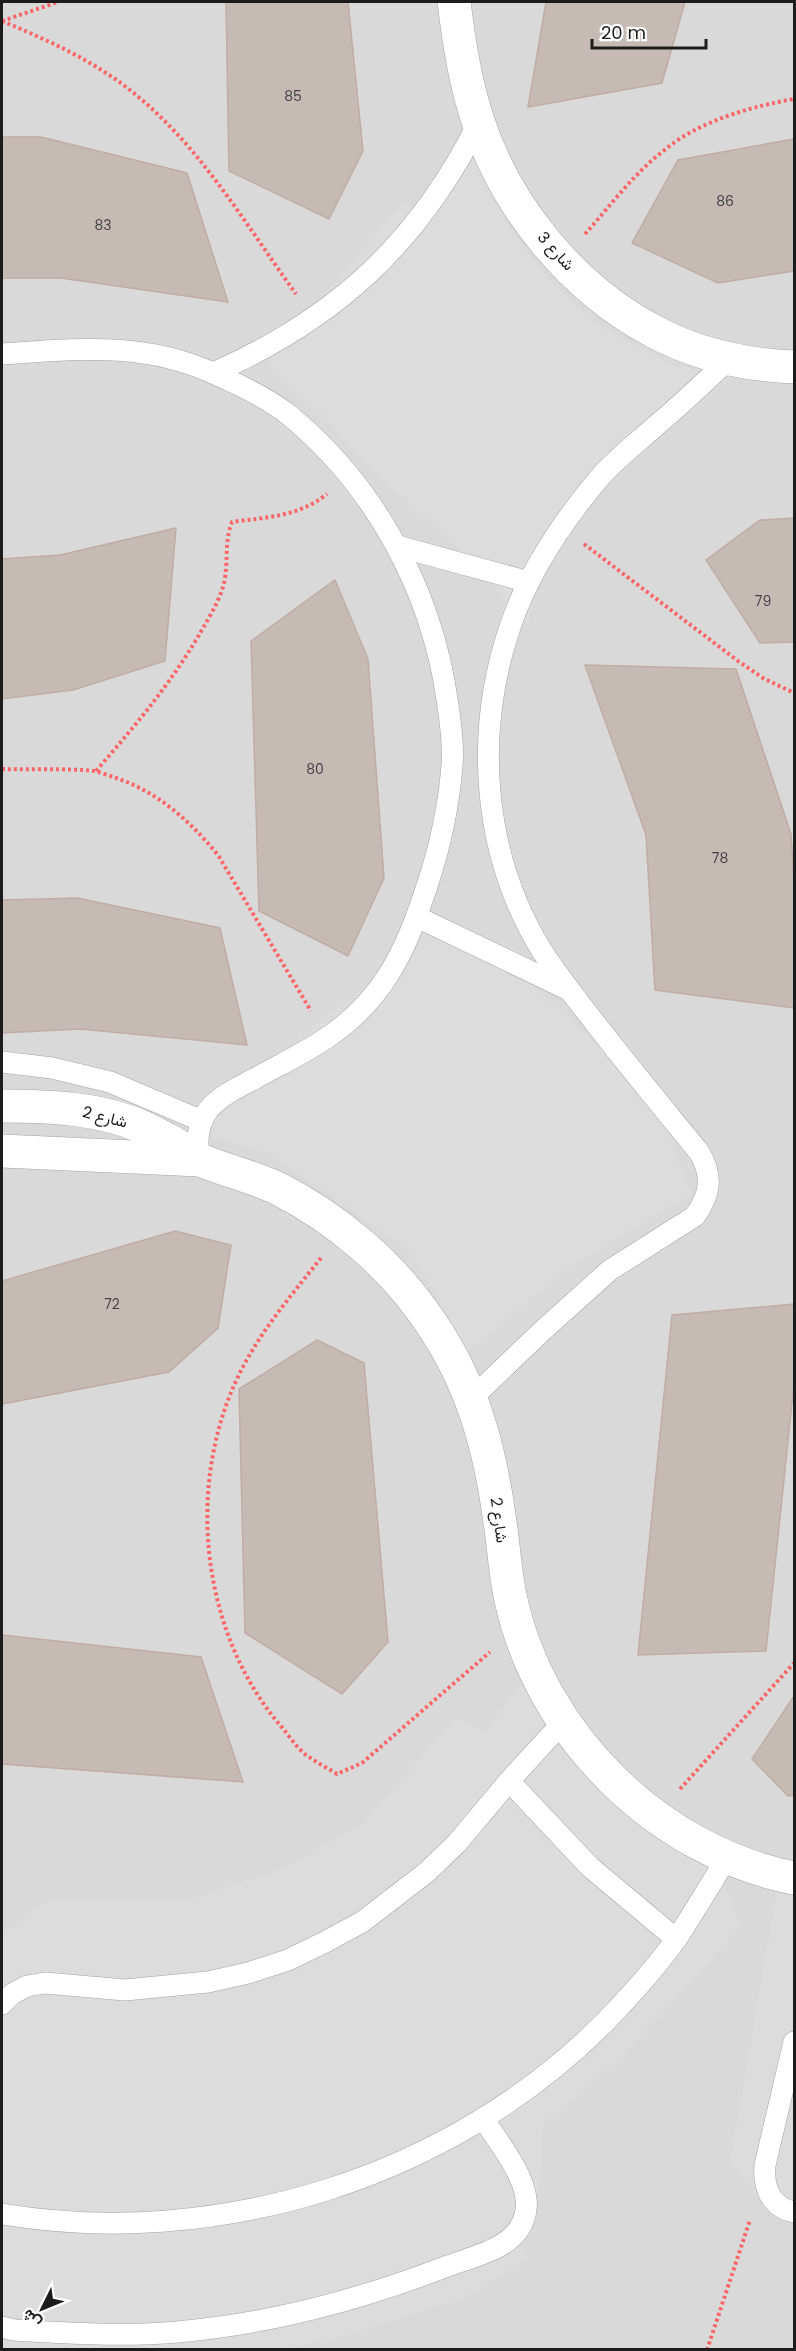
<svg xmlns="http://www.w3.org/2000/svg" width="796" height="2351" font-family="Poppins,Vazirmatn,sans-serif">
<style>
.residential{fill:#dad9d9}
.parking{fill:#dcdcdc}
.building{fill:#c6bab5;stroke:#c0ada4;stroke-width:1.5}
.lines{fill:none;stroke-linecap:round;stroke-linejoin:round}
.service-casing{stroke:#a3a3a3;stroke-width:22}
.minor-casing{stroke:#a3a3a3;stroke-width:34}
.path{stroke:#fb6668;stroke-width:4;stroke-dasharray:3 3;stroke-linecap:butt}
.service{stroke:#fff;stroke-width:21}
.minor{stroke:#fff;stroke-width:33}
.labels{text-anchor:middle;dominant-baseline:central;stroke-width:5;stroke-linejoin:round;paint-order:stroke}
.number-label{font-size:14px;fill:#464442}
.street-label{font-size:16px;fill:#1c1c1c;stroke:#fff}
</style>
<rect width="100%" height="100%" fill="#eee8e2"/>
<rect class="residential" x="2" y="2" width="792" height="2347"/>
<g class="parking">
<path d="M478,155L511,231L549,279L591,321L674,366L736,374L628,465L583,510L549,553L527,625L457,547L370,468L320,413L249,343L319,301L404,201L421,216Z"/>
<path d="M415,921L529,981L656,1101L691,1194L572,1266L465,1354L440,1301L407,1248L266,1153L192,1131L265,1072L320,1020L368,985Z"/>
<path d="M520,1685L721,1877L741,1927L623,2056L543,2125L539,2193L504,2225L529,2258L465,2298L326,2342L274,2350H2V1935L43,1902H111L193,1898L287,1866L363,1823L457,1716L485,1733Z"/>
<path d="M778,1886H794V2221L781,2219L730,2163Z"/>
</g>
<g class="building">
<path d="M226,2H348L363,151L329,219L229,171Z"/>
<path d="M546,2H685L662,83L528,107Z"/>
<path d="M2,137H41L187,173L228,302L61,278H2Z"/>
<path d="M794,139V271L718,283L632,243L678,160Z"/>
<path d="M794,518V642L760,643L706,560L760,520Z"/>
<path d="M176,528L165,661L73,690L2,699V559L60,555Z"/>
<path d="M335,580L368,659L384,878L348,956L259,911L251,641Z"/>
<path d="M585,665L736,669L791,834L794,881V1008L655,990L646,835Z"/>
<path d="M77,898L220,928L247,1045L80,1029L2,1033V900Z"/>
<path d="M175,1231L231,1245L218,1328L169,1372L2,1404V1281Z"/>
<path d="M794,1304V1384L766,1651L638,1655L672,1315Z"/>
<path d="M317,1340L364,1363L388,1642L342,1694L245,1633L239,1389Z"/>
<path d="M2,1635L201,1657L243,1782L2,1764Z"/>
<path d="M794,1696V1795L788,1796L752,1759Z"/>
</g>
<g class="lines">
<defs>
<g id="service">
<path d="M2,354C77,349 144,341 215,374C240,385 268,398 289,415C375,486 431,589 447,699C450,720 454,744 452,765C449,805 440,846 428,883C417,916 406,948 387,977C372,1000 350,1022 328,1037C305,1053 279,1065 254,1079C239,1087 221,1095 209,1109C197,1124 196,1142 200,1160"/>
<path d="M213,373C336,319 418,243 478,124"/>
<path d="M397,546L529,582"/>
<path d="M417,917L569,990"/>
<path d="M2,1062L52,1068L110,1082L202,1121"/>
<path d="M471,1399L541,1332L610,1270L695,1216C711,1194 713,1175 699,1152C664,1109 629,1067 595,1023C577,1000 558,976 542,951C482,854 474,733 510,627C528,573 563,521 600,477C618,457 639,441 659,423C683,403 706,381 729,359"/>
<path d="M509,1781L590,1867L676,1939"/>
<path d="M2,2004L12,1994L27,1986L45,1983L125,1990L208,1982L248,1973L288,1960L325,1942L362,1922L427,1872L457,1843L509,1781L564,1721"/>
<path d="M794,2042L765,2165C763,2188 771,2207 794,2212"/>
<path d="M2,2214C217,2250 451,2178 606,2021C631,1995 656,1968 677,1938C694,1912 711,1884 727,1857"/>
<path d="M2,2327L14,2330C69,2333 123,2337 177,2332C270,2324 359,2300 445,2267C473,2256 517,2249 525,2215C534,2184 499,2144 483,2118"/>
</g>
<g id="minor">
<path d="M454,2C459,42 465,82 478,121C506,208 574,290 655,332C698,355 746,365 794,367"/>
<path d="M2,1106C49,1106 101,1108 145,1128C154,1133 163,1137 172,1142C182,1148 192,1157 203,1161C227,1171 253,1177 277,1188C338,1219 393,1266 431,1323C473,1385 490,1448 500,1522C504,1548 505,1574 511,1600C541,1736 658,1851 794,1878"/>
<path d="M2,1151L200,1160"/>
</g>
</defs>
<use href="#service" class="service-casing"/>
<use href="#minor" class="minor-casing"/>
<g class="path">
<path d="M2,21C45,39 88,58 126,87C197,141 244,222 296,294"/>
<path d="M2,21L58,2"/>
<path d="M585,234C611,205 635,172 667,148C700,121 753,106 794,99"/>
<path d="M584,544L738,661L763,678L794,693"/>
<path d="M2,769C32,770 64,768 94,771C101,772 109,776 116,778C158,792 190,821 218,855L311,1011"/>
<path d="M96,771C134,727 169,686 199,635C207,621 217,605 222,590C230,567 223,544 232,522C267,517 298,517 327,494"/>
<path d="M321,1258C290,1297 257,1335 236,1381C186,1490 202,1632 279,1724C288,1734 296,1747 306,1755C316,1762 327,1768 337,1774L362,1763L490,1652"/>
<path d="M680,1789L794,1663"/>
<path d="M707,2350L750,2220"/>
</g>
<use href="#service" class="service"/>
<use href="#minor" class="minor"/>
</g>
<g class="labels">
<g class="number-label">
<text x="293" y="96">85</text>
<text x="725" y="201">86</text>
<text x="103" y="225">83</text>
<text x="763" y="601">79</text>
<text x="315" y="769">80</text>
<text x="720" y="858">78</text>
<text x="112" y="1304">72</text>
</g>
<g class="street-label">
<text transform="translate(556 251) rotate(48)">شارع 3</text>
<text transform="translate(105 1117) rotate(14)">شارع 2</text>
<text transform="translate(499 1520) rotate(82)">شارع 2</text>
</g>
</g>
<rect width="796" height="2351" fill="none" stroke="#1c1c1c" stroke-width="6"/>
<g transform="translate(42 2309) rotate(227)" stroke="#ffffff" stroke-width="4.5" paint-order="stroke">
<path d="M0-4.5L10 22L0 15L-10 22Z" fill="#1c1c1c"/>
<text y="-9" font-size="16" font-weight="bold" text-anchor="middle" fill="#1c1c1c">ش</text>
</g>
<path d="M592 39v9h114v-9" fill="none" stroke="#1c1c1c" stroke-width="3"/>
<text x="601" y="39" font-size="18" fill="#1c1c1c" stroke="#ffffff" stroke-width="4.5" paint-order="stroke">20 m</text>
</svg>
